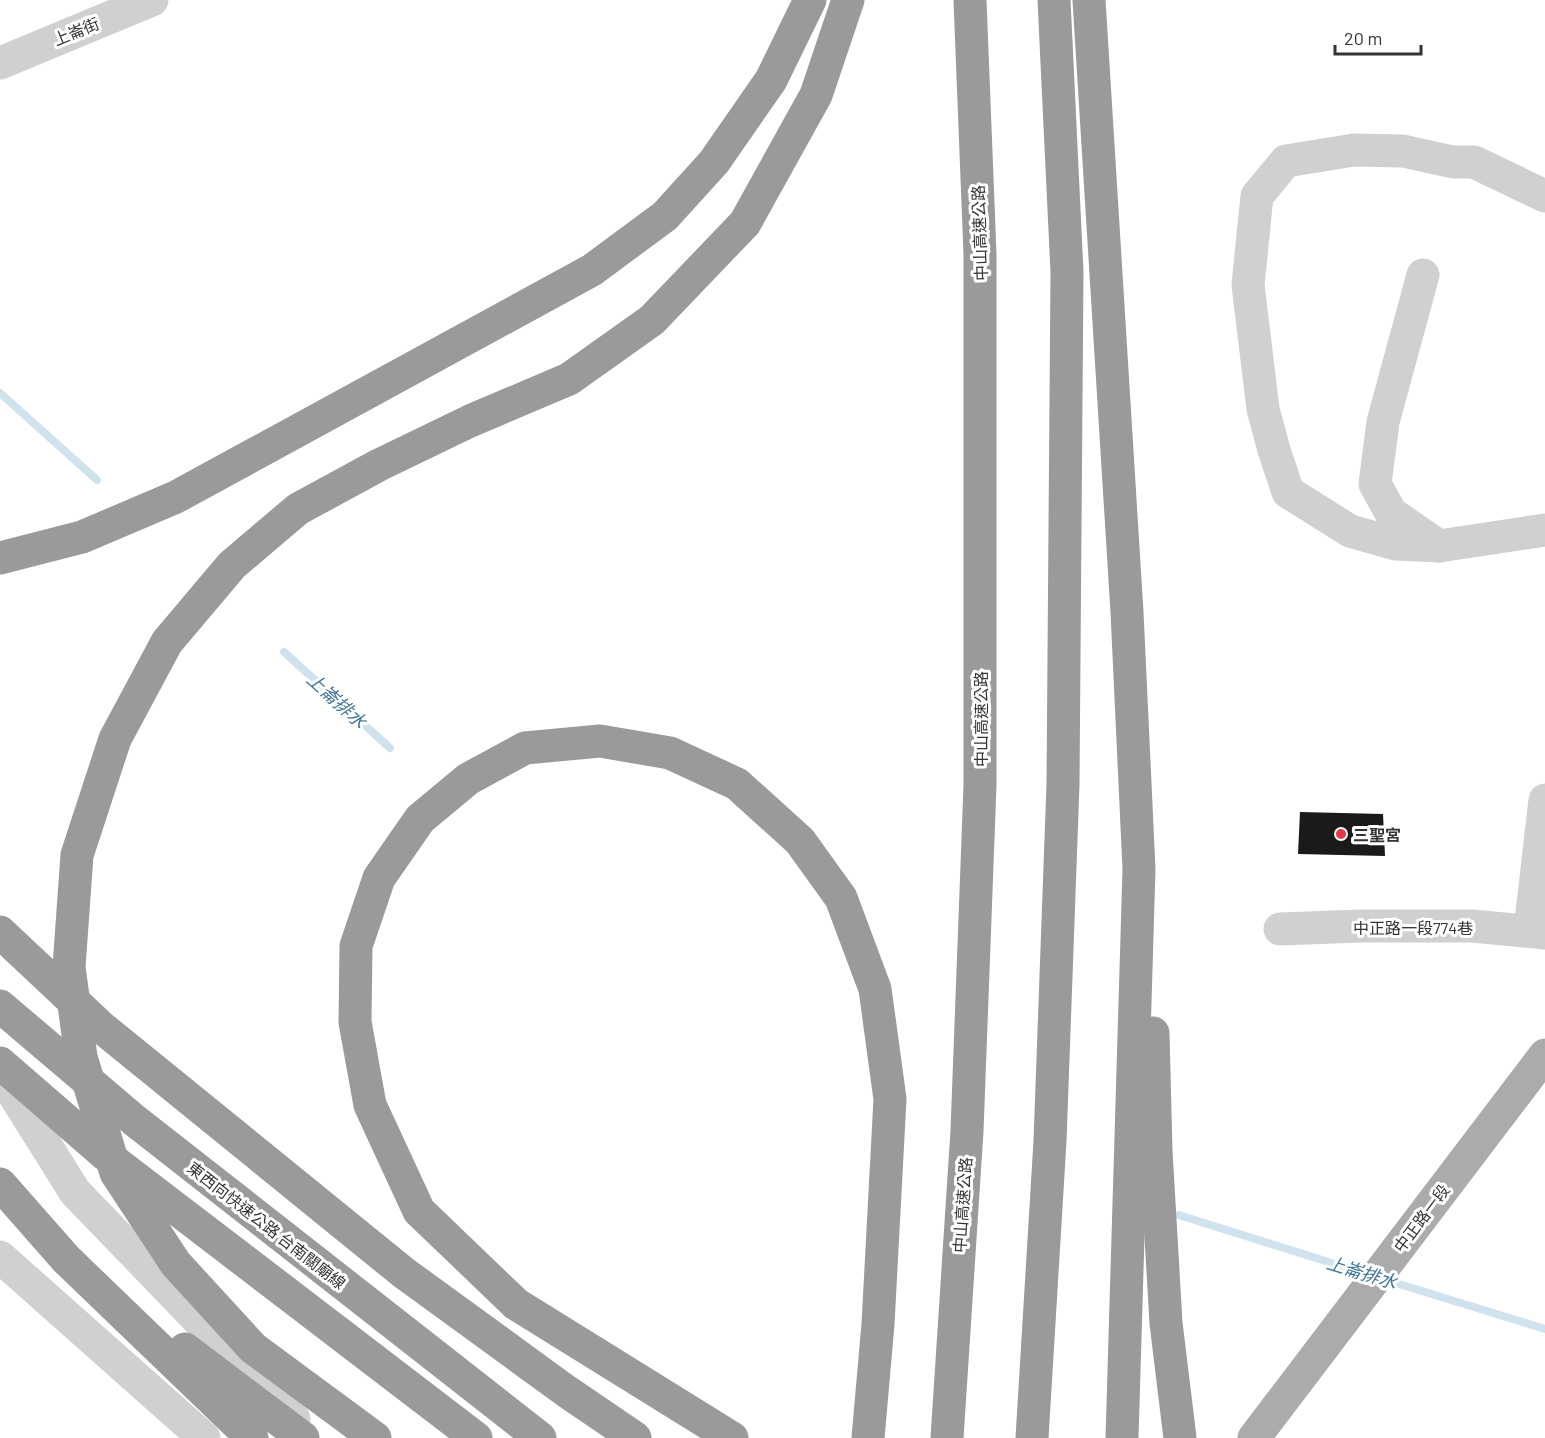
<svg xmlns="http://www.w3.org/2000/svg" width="1545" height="1438" font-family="Barlow,'Noto Sans TC',sans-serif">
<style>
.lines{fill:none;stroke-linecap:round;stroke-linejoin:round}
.stream{stroke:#cfe2ee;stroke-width:8}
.building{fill:#1a1a1a}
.minor{stroke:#d0d0d0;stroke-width:33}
.major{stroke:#ababab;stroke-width:33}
.highway{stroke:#9a9a9a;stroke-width:33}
.highway-bridge{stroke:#9a9a9a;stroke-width:33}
.poi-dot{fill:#e63946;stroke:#fff;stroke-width:2}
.labels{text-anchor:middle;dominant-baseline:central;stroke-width:6;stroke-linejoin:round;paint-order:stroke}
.street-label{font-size:16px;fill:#333;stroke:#fff}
.poi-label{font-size:16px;font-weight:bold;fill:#333;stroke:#fff;text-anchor:start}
.water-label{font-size:18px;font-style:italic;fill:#3f7597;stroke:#fff}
</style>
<rect width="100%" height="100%" fill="#fff"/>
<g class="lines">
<g class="stream">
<path d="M0,393L97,480"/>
<path d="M284,652L390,748"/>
<path d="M1179,1215L1370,1275"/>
<path d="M1383,1279L1545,1329"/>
</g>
</g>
<path class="building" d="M1300,812L1383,814L1385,856L1298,854Z"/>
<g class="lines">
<g class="minor">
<path d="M0,63L152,0"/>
<path d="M1545,196L1474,162H1453L1403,151L1354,150L1286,161L1257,196L1248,285L1263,409L1274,450L1288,492L1350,531L1396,544L1439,546L1545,530"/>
<path d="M1423,275L1383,422L1375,484L1391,513L1439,546"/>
<path d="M1280,929L1361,926H1472L1545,933"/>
<path d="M1530,930L1545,800"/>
<path d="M0,1072L75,1192L294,1419"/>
<path d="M0,1257L204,1438"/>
</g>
<path class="major" d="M1254,1438L1545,1055"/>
<g class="highway">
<path d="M1089,0L1127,612L1139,869L1122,1438"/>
<path d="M0,558L82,537L176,497L592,270L665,216L714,162L771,80L810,0"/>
<path d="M1153,1033L1156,1151L1166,1323L1180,1438"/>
<path d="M0,1184L66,1259L252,1438"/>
<path d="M185,1349L303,1438"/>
<path d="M375,1438L253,1348L176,1264L116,1173L81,1057L69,967L77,855L115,739L167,642L232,565L298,509L379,465L470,421L569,379L652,320L745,223L816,95L848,0"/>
<path d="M732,1438L516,1304L419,1211L370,1105L355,1022L356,946L379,878L420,819L468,779L525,748L600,741L670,753L737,784L800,841L841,898L875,989L890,1099L878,1324L868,1438"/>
<path d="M947,1438L967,1131L980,785V254L970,0"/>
<path d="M1032,1438L1050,1141L1063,784L1067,272L1054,0"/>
</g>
<g class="highway-bridge">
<path d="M0,932L101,1027L404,1273L566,1391L635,1438"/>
<path d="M0,1006L134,1120L540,1438"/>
<path d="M0,1063L106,1155L476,1438"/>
</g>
</g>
<circle class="poi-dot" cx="1341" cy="834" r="6"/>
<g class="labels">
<g class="street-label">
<text transform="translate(76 31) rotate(-22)">上崙街</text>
<text transform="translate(979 233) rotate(-92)">中山高速公路</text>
<text transform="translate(980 719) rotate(-90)">中山高速公路</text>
<text x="1413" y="927">中正路一段774巷</text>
<text transform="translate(962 1205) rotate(-86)">中山高速公路</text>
<text transform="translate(1421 1218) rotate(-53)">中正路一段</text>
<text transform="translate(267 1225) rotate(38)">東西向快速公路 台南關廟線</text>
</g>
<g class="poi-label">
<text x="1353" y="834">三聖宮</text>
</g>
<g class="water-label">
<text transform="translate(337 700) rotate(42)">上崙排水</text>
<text transform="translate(1362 1272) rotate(17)">上崙排水</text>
</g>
</g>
<path d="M1335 45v9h86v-9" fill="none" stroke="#333333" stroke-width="3"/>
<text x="1344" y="45" font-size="18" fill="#333333" stroke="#ffffff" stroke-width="4.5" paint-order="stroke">20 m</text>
</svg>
